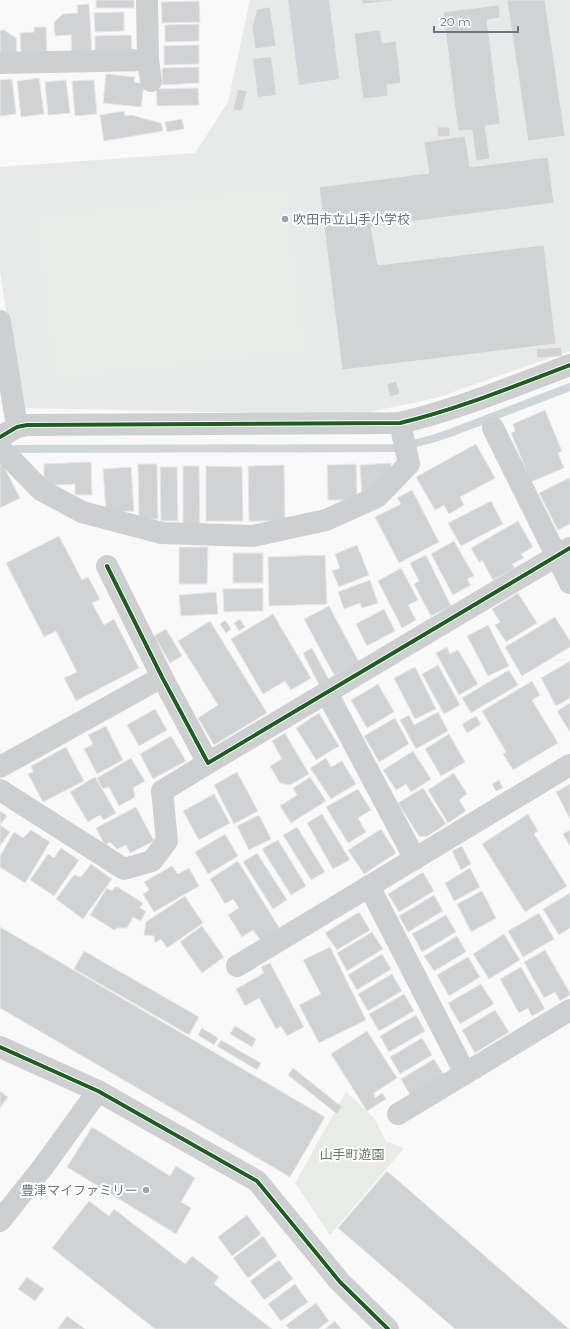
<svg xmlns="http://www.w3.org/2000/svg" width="570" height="1329" font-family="Montserrat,'Noto Sans JP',sans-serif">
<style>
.built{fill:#e8e9e9}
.green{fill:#e8ebe6}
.water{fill:#ced6d9}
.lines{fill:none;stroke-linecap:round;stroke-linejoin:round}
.stream{stroke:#ced6d9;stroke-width:8}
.building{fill:#d0d2d3;stroke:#e8e8e8}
.street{stroke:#cecfd0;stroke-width:22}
.cycleway-casing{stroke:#fff;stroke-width:6}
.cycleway{stroke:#1b5e20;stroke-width:4}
.poi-dot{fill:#99a4ac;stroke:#fff;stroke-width:1.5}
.labels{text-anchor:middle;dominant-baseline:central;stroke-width:4;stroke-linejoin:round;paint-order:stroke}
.poi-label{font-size:13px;fill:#657683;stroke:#fff;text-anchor:start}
.park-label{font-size:13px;fill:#687a64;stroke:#fff}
</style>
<rect width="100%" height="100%" fill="#f9f9f9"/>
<path class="built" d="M250,0H570V351L436,398L355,415L21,408L0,271V167L195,153L228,102Z"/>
<g class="green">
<path d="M286,186L306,352L54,381L34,216Z"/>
<path d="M346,1092L374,1118L386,1141L404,1148L330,1235L295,1183Z"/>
</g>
<g class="water">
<path d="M288,0H329L339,79L299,85Z"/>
<path d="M271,57L276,95L258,97L253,59Z"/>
</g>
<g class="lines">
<path class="stream" d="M17,449L397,448L432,439L450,433L570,387"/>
</g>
<g class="building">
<rect x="96" y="0" width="38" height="8"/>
<path d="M362,0H402L362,4Z"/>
<path d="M507,0H545L565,136L528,141Z"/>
<path d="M199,1L200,22L162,23L161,2Z"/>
<path d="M89,4L92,54L72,55L71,35L55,36L54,22L63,14L78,13L77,5Z"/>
<path d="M499,5L500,18L487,20L500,124L485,126L490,159L476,161L472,130L458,131L443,12Z"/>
<path d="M270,7L276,46L255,49L252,27L257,9Z"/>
<path d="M124,12V31L95,32L94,13Z"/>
<path d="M199,24V41L165,42V25Z"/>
<path d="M34,27H46L47,51L21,53L20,33L34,32Z"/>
<path d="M0,30H4L16,38L17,53L0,54Z"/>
<path d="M380,30L382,43L396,41L401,83L387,85L388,96L363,99L354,33Z"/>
<path d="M131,35L132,52L95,53V36Z"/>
<path d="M199,45V64L164,65V46Z"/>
<path d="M199,67V83L162,85V68Z"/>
<path d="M106,74L135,77L134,82L144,84L141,107L103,103Z"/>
<path d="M39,78L44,114L21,117L17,81Z"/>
<path d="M12,79L16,114L0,116V80Z"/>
<path d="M66,80L70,113L48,115L45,82Z"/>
<path d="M94,80L97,114L75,116L72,81Z"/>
<path d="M198,88L199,105L157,106L156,89Z"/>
<path d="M238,89L247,91L242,111L233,110Z"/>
<path d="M124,111L125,116L131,115L161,123L163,131L104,141L100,115Z"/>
<path d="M182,119L184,129L167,132L165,122Z"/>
<path d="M437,127H450V136L438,137Z"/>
<path d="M465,136L470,167L548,157L554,203L371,227L378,265L544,245L556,344L342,370L319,187L429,173L424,142Z"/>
<path d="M561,347L562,356L537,358L536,349Z"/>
<path d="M396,381L400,394L390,397L387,384Z"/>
<path d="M545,410L562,451L558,453L564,468L531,482L511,433L515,431L513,424Z"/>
<path d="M476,444L495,478L460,497L464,505L449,514L444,505L435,510L416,477Z"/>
<path d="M1,461L20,498L0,508V462Z"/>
<path d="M91,462L92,495H75V484L52,485L44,479V464Z"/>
<path d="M391,463L392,473L362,497L360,465Z"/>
<path d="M138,464H157L158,519H139Z"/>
<path d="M356,464L357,493L353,500H328L327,465Z"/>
<path d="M284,465L285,521H249L248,466Z"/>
<path d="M183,466H199L200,526H183Z"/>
<path d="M206,466L242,467L243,521H206Z"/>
<path d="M131,467L134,511L106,513L103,469Z"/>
<path d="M160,467H177L178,521H161Z"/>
<path d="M569,478L570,481V524L558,530L539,493Z"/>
<path d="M412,490L439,542L399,563L375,517L401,504L397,498Z"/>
<path d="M491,501L503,524L461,546L448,523Z"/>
<path d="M518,521L533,547L521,554L524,558L512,564L515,568L493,580L482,560L479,562L471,548Z"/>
<path d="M59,536L82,580L88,577L100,599L92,603L104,625L114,619L139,668L76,701L64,678L77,672L56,631L44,637L6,563Z"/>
<path d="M454,541L474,576L467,579L471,585L453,595L431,554Z"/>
<path d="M357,545L369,575L339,587L332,571L340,568L335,554Z"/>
<path d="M179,547H208L207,584H179Z"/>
<rect x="233" y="553" width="30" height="30"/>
<path d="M325,555L327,604L269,606L268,557Z"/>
<path d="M426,555L451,606L431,616L414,584L419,581L410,563Z"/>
<path d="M401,568L418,600L408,605L416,620L402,628L378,581Z"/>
<path d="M370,580L378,603L362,608L360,603L344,609L338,592Z"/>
<path d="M263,588V611L224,612L223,589Z"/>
<path d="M216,592L218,614L181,616L179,595Z"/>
<path d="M518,593L537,623L506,642L495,625L500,622L492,609Z"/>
<path d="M329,606L359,662L334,675L304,619Z"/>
<path d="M384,609L395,631L367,646L356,624Z"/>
<path d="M273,614L311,678L291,690L285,681L263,694L231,639Z"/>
<path d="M555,617L570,641V647L522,676L505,647Z"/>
<path d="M240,619L245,627L239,631L234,623Z"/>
<path d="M225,620L231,629L226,633L220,624Z"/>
<path d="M210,621L267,713L214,745L198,718L218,705L178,641Z"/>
<path d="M488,625L509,666L488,676L467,636Z"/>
<path d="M166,629L182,656L170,663L154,636Z"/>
<path d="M447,647L450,654L458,650L478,684L459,695L436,653Z"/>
<path d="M312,648L330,682L320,687L303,653Z"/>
<path d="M570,661V698L556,706L541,678Z"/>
<path d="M438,665L460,705L444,714L422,674Z"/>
<path d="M415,667L436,709L415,719L394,678Z"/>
<path d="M509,670L518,685L471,713L462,698Z"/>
<path d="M532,681L540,695L532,700L558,743L513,770L503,754L506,752L482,711Z"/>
<path d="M378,684L394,712L367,728L351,700Z"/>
<path d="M570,703V732L557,711Z"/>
<path d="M155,709L167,730L139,746L127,725Z"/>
<path d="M438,712L448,731L416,749L400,720L409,715L414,725Z"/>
<path d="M319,713L339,746L316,760L296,728Z"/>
<path d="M476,716L481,724L467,733L462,724Z"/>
<path d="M395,718L409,744L379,762L364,736Z"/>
<path d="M106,726L123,760L97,774L84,749L93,744L88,735Z"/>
<path d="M285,733L309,774L290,785L280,783L270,766L282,759L272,741Z"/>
<path d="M449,734L465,762L441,776L425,749Z"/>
<path d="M171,736L186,761L153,779L140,754Z"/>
<path d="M66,747L84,781L43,802L28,774L33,772L31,766Z"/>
<path d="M413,751L431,779L411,792L406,784L396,790L383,770Z"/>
<path d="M131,758L145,781L133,788L135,797L119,806L109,787L103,789L97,778Z"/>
<path d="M326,758L331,767L342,761L356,784L331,799L310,768Z"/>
<path d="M237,772L258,811L234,824L214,785Z"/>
<path d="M454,773L467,794L459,800L466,811L448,823L428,790Z"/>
<path d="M95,777L116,813L104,820L100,815L88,822L70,792Z"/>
<path d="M310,777L326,801L291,823L280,806L297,795L293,788Z"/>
<path d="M499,780L503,788L496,791L492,784Z"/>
<path d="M570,784V819L556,792Z"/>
<path d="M423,788L446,824L426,837L419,836L398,803Z"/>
<path d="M358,789L371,810L358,818L366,832L348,843L326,807Z"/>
<path d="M214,794L230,823L199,840L183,811Z"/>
<path d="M136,807L154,841L130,853L126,845L117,849L110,842L105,845L96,828Z"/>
<path d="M0,811L7,816L0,825L10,832L0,846Z"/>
<path d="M322,814L350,860L333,869L307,823Z"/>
<path d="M528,814L538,831L534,834L567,886L525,912L482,844Z"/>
<path d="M259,815L271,839L249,850L237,826Z"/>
<path d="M297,827L325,872L311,880L283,835Z"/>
<path d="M381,829L396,853L364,874L348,850Z"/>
<path d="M31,830L50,842L25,883L0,867V856L14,832L23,838Z"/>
<path d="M570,830V846L563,834Z"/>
<path d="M225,834L238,856L208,874L195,852Z"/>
<path d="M278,840L306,886L291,895L262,849Z"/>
<path d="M462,846L471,864L461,870L452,851Z"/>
<path d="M61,848L79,860L54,896L30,880L48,854L54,858Z"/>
<path d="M257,853L287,900L273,909L243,862Z"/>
<path d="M238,861L280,929L261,941L253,930L242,937L228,915L239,908L233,899L225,904L210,879Z"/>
<path d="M91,864L112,879L83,919L56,899L74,875L81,877Z"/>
<path d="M172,866L178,874L189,868L199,886L154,912L143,894L149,890L144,882Z"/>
<path d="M470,868L480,887L454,901L445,883Z"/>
<path d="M423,872L434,891L399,912L388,894Z"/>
<path d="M116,886L143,903L140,908L146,911L141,921L133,917L127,928H117L114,930L90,915L107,888L112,891Z"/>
<path d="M482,891L496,918L471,932L457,904Z"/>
<path d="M570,893V928L559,935L543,909Z"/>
<path d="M434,895L443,911L408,932L399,916Z"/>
<path d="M185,896L203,923L167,948L161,939L155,943L154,936L144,935L146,922Z"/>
<path d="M359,912L370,930L337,950L325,933Z"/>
<path d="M539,913L554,939L523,957L508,931Z"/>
<path d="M446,915L456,932L422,952L412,934Z"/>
<path d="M202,926L224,957L202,973L180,942Z"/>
<path d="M0,927L325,1117L290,1177L0,1008Z"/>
<path d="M372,932L383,949L347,971L337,953Z"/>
<path d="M504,934L520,960L489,979L473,954Z"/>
<path d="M457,936L466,952L434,971L424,956Z"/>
<path d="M330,947L366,1020L319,1043L299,1005L321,994L303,960Z"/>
<path d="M545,950L570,993V995L560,1001L555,992L544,998L524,962Z"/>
<path d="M84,951L199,1017L189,1035L74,969Z"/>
<path d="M382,954L391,969L357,990L348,975Z"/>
<path d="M468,957L480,977L449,996L437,975Z"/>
<path d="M270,963L304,1027L287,1036L281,1026L276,1029L259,998L245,1006L236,989L264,973L261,967Z"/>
<path d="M521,967L545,1009L532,1016L528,1008L519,1013L500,979Z"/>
<path d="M392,974L402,991L368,1011L358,994Z"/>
<path d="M481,984L494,1004L460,1024L448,1003Z"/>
<path d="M404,994L414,1011L379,1031L369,1014Z"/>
<path d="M495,1010L509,1032L475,1053L462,1030Z"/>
<path d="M416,1015L425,1031L389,1052L380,1036Z"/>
<path d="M235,1026L256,1039L252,1047L230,1034Z"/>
<path d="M202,1028L218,1038L214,1045L198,1035Z"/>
<path d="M367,1031L397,1078L374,1093L375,1098L382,1093L386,1099L367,1111L331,1054Z"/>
<path d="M422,1038L432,1055L400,1074L390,1057Z"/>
<path d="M221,1040L261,1063L257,1070L217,1046Z"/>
<path d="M434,1059L444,1075L410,1095L401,1079Z"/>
<path d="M293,1068L342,1107L337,1114L288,1075Z"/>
<path d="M0,1091L8,1097L0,1108Z"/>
<path d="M92,1127L170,1176L176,1166L195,1178L181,1202L191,1208L176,1234L67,1167Z"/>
<path d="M387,1171L569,1329H455L338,1228Z"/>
<path d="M89,1201L109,1216L114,1209L185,1264L192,1256L219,1277L214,1284L272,1329H155L52,1248Z"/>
<path d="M247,1215L261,1234L232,1256L218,1237Z"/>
<path d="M263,1236L277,1256L248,1278L233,1258Z"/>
<path d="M279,1260L293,1279L264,1300L250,1281Z"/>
<path d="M27,1277L44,1289L35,1301L18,1289Z"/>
<path d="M295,1284L308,1302L281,1321L268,1304Z"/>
<path d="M316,1303L329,1321L318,1329H289L286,1325Z"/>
<path d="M67,1316L85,1329H58Z"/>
<path d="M335,1321L341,1329H325Z"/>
</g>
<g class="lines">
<g class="street">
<path d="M147,0L148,60L151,81"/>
<path d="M0,63L148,60"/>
<path d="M0,321L17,427"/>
<path d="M493,428L570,583"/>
<path d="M0,437L17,427L27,425L400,423C459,409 514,386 570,365"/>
<path d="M0,448L41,490L82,512L162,533L253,536L326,520L377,497L409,464L400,423"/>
<path d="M107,566L162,677L208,763L570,548"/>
<path d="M327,693L415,859"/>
<path d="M0,767L162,677"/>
<path d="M0,790L124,869L152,861L167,841L162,791L208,763"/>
<path d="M369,886L465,1073"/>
<path d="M237,966L570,765"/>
<path d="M0,1047L98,1091L257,1181L340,1282L388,1329"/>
<path d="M398,1114L570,1010"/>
<path d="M0,1221L43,1167L98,1091"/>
</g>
<defs>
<g id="cycleway">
<path d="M0,437L17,427L27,425L400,423C459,409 514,386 570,365"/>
<path d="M107,566L162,677L208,763L570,548"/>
<path d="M0,1047L98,1091L257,1181L340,1282L388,1329"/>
</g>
</defs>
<use href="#cycleway" class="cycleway-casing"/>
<use href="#cycleway" class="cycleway"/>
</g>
<g class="poi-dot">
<circle cx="285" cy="219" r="4"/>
<circle cx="146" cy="1190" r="4"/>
</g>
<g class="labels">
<g class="poi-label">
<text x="293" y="219">吹田市立山手小学校</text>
<text x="138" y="1190" text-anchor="end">豊津マイファミリー</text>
</g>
<g class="park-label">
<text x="352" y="1154">山手町遊園</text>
</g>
</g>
<path d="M434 26v6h84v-6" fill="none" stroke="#657683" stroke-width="2"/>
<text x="440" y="26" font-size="12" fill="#657683" stroke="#ffffff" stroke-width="3" paint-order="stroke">20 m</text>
</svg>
